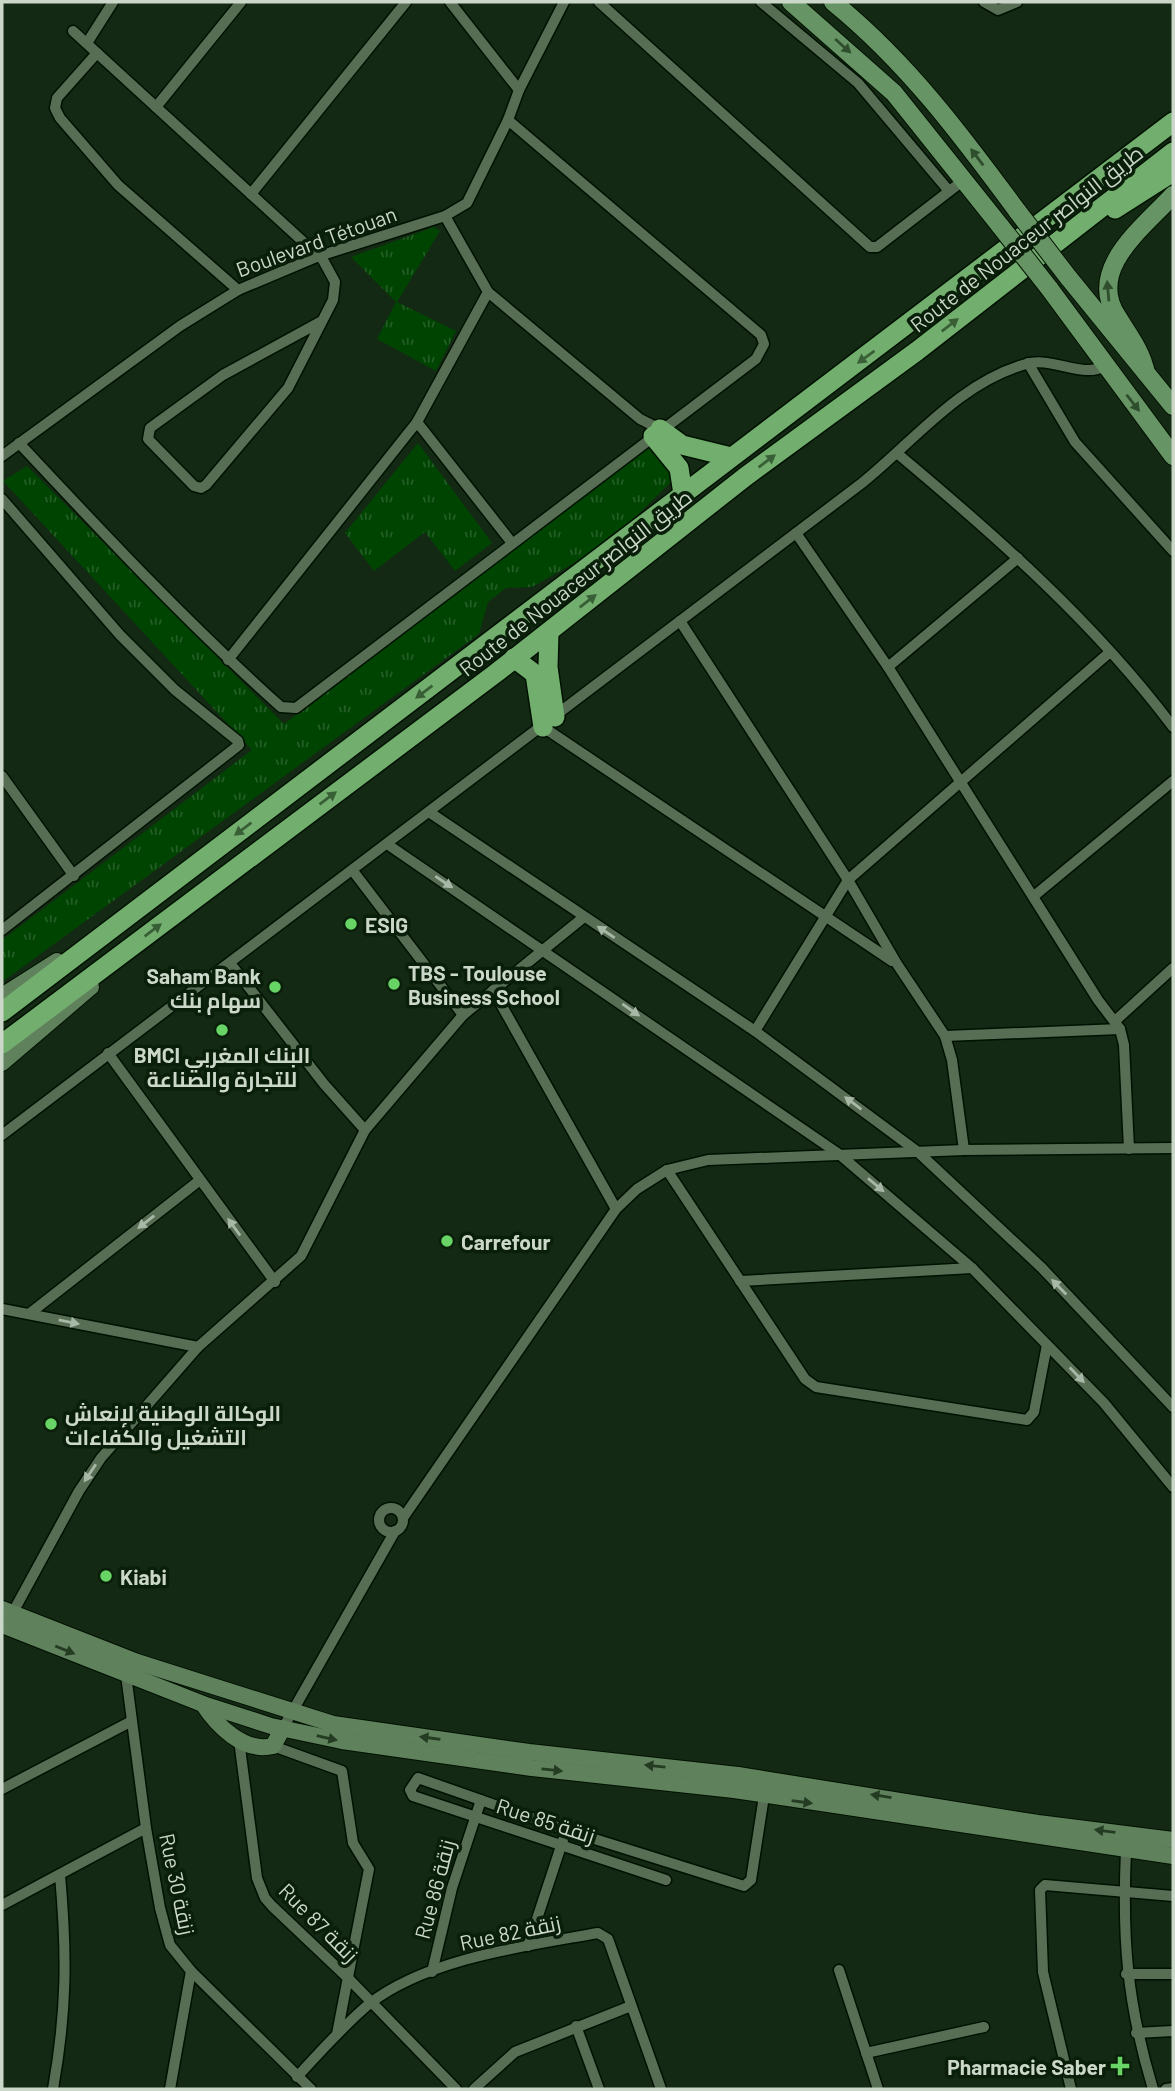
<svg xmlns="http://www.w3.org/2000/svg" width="1175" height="2091" font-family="Barlow,Cairo,sans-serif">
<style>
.grass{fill:url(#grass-tufts)}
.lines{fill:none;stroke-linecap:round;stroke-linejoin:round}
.street-casing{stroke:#011101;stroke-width:13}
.secondary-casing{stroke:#011101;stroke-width:18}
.primary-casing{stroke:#011101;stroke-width:20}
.highway-casing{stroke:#011101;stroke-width:22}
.street{stroke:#576e55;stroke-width:10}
.secondary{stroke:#5f815c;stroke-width:16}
.primary{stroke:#679464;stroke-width:18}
.highway{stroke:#72ae6e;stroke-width:19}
.primary-bridge-casing{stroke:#011101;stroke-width:20;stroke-linecap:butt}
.primary-bridge{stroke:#679464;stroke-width:18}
.oneway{fill:#2f4e2d}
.oneway2{fill:#395f36}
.oneway3{fill:#a8b8a6}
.oneway4{fill:#243c22}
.poi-dot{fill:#68d465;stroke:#0a1f09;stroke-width:2.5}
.labels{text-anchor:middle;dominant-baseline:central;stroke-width:7;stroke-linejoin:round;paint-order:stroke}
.street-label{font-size:21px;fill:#cad7c9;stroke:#0a1f09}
.poi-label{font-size:21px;font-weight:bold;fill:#cad7c9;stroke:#0a1f09;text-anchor:start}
</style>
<defs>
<pattern id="grass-tufts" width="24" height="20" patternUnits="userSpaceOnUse" patternTransform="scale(1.75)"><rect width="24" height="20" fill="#004402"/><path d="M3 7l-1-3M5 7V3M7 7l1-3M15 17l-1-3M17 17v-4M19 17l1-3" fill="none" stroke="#245e26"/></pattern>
</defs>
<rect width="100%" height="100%" fill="#142913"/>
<g class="grass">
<path d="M434,227L440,231L397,302L456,331L436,371L377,339L396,302L351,257Z"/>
<path d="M418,443L492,543L455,571L425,532L374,571L345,533Z"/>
<path d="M651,445L675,478L608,544L532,587L506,588L488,602L479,634L2,982V940L252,750L3,481L27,466L284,724Z"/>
</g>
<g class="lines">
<defs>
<g id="street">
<path d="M450,2L519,90"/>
<path d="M599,2L870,247H877L965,179"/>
<path d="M761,2L858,83L949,191"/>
<path d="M984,2L998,10L1017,2"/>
<path d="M73,31L323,260L335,282L333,300L288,388L206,485L201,488L194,486L148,439L150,428L223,375L322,321"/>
<path d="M87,43L113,2"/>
<path d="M97,53L57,98L55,108L60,118L118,185L238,290"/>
<path d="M156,107L241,2"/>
<path d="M251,194L406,2"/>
<path d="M445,216L488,292L640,419L660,429"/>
<path d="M1028,363L1075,442L1173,551"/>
<path d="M417,422L512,543"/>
<path d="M19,443C104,534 188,624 281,707L296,708L756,359L764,344L761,335L508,120"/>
<path d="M898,454C997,537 1095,623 1173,727"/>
<path d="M2,456L180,326L238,290L319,256L445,216L467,203L508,120L519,90L564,2"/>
<path d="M2,499L120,635L175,690L238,741L239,745L2,930"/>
<path d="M796,533L888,667L1098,1000L1120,1029L1124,1045L1129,1149"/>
<path d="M680,621L848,880L897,964L945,1036L952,1060L964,1150"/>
<path d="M228,660L417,422L488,292"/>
<path d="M888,667L1018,558"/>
<path d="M543,727L892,961"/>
<path d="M2,776L74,876"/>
<path d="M429,812L755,1031L918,1152L1042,1268L1173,1407"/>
<path d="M387,844L839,1154L972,1268L1104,1403L1173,1487"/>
<path d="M353,871L463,1015"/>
<path d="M1034,896L1173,781"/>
<path d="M230,963L324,1084L365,1130"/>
<path d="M493,990L616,1209"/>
<path d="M1115,1021L1173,968"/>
<path d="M755,1031L848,880L1110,652"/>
<path d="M945,1036L1120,1029"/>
<path d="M108,1053L275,1282"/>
<path d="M2,1135L862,483C913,442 960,382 1026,364C1052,356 1081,379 1105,366"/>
<path d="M667,1170L805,1379L816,1387L1027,1420L1034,1412L1047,1345"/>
<path d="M740,1281L972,1268"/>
<path d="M2,1309L198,1347"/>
<path d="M29,1314L200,1180"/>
<circle cx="391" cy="1520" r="12"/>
<path d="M403,1518L616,1209L637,1189L667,1170L708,1160L964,1150L1173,1148"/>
<path d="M12,1614L79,1491L101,1458L198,1347L301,1256L365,1130L463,1015L584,917"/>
<path d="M126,1675L146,1828L160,1908L170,1945L191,1971L311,2089"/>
<path d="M283,1728L395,1531"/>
<path d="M239,1740L257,1878L265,1898L272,1906L348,1978L456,2089"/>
<path d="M273,1746L342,1771L353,1843L369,1869L337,2034"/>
<path d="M2,1789L130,1722"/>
<path d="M1126,1850C1122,1939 1127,2003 1153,2089"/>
<path d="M666,1880L413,1796L410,1790L418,1778L566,1830L744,1886L751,1880L764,1796"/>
<path d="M2,1905L146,1828"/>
<path d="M528,1946L563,1840"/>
<path d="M839,1970L878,2089"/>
<path d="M432,1972L452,1888L481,1800"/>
<path d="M1126,1974H1173"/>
<path d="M576,2026L599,2089"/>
<path d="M1136,2033L1173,2031"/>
<path d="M866,2053L984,2027"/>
<path d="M297,2077C320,2052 343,2026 369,2004C428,1958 526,1946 598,1933L608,1939L661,2089"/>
<path d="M53,2089C67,2010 67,1954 60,1875"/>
<path d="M170,2089L191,1971"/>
<path d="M474,2089L515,2052L631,2006"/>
<path d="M1071,2089L1043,1972L1040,1890L1045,1885L1173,1896"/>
<path d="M1166,2089L1173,2088"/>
</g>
<g id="secondary">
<path d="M2,996L57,961"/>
<path d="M2,1063L91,987"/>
<path d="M2,1609L137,1662L333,1724L529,1752L738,1775L1038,1823L1173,1840"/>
<path d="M2,1625L203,1704L271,1726L342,1741L532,1768L734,1790L1173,1856"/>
<path d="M203,1704C217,1726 244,1753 273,1746L283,1728"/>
</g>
<g id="primary">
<path d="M791,2L894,93L1001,227"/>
<path d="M833,2C907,62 962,136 1018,212"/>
<path d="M1068,277L1173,406"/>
<path d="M1049,288L1173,456"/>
<path d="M1146,373C1141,350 1129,336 1117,316C1086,269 1144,227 1173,195"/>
</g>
<g id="highway">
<path d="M1115,209L1173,172"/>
<path d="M660,429L682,445L731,457"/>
<path d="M653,436L679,468L683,494"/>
<path d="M549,632L548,667L555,717"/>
<path d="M514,658L535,674L543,727"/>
<path d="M2,1012C391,714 784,420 1173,122"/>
<path d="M2,1044L496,673L745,477L917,351L1173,152"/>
</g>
</defs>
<use href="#street" class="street-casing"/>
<use href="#secondary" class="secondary-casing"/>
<use href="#primary" class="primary-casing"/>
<use href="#highway" class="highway-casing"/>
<use href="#street" class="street"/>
<use href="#secondary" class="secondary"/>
<use href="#primary" class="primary"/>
<use href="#highway" class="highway"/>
<defs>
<g id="primary-bridge">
<path d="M1018,212L1068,277"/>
<path d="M1001,227L1049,288"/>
</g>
</defs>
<use href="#primary-bridge" class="primary-bridge-casing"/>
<use href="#primary-bridge" class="primary-bridge"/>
</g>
<defs><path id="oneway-solid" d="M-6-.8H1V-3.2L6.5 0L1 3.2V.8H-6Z" transform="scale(1.75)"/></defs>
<g class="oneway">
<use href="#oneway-solid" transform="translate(843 46) rotate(42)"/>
<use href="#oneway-solid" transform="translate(977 157) rotate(-127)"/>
<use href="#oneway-solid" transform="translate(1108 291) rotate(-95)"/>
<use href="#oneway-solid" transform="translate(1133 403) rotate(52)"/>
</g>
<g class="oneway2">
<use href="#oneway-solid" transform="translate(950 325) rotate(-38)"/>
<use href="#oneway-solid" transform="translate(866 357) rotate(144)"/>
<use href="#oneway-solid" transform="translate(767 461) rotate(-37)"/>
<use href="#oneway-solid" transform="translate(588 601) rotate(-38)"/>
<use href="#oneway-solid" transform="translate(424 692) rotate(143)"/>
<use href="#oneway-solid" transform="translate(328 798) rotate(-37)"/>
<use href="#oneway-solid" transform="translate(243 829) rotate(143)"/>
<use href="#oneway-solid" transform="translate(153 930) rotate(-37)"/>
</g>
<g class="oneway3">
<use href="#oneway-solid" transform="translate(444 882) rotate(34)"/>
<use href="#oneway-solid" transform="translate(606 932) rotate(-146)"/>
<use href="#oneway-solid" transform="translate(631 1010) rotate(35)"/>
<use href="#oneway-solid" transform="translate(853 1103) rotate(-143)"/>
<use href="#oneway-solid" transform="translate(876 1185) rotate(40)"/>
<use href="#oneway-solid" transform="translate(146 1222) rotate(142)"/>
<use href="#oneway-solid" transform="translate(234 1227) rotate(-126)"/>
<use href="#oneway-solid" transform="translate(1059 1287) rotate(-134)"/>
<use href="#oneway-solid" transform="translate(69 1322) rotate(11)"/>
<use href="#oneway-solid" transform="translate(1077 1375) rotate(46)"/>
<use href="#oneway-solid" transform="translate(90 1473) rotate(124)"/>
</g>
<g class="oneway4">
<use href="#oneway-solid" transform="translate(65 1650) rotate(22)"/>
<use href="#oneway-solid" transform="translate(327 1738) rotate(13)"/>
<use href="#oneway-solid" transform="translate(430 1738) rotate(-172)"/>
<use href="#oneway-solid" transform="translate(655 1766) rotate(-174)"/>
<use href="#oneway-solid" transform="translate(552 1770) rotate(6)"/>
<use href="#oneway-solid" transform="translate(881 1796) rotate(-171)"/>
<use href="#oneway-solid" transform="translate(802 1802) rotate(8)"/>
<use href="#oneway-solid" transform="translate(1105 1831) rotate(-173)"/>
</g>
<g class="poi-dot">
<circle cx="351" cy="924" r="7"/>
<circle cx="394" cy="984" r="7"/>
<circle cx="275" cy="987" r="7"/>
<circle cx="222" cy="1030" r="7"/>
<circle cx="447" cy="1241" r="7"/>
<circle cx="51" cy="1424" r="7"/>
<circle cx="106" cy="1576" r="7"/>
<path d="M1116.5 2055.5h7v7h7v7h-7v7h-7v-7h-7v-7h7z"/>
</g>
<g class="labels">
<g class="street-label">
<text transform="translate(1026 238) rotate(-38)">Route de Nouaceur طريق النواصر</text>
<text transform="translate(316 241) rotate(-20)">Boulevard Tétouan</text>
<text transform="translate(575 582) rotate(-38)">Route de Nouaceur طريق النواصر</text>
<text transform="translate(546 1820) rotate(18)">Rue 85 زنقة</text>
<text transform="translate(178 1884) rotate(78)">Rue 30 زنقة</text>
<text transform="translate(434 1889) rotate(-75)">Rue 86 زنقة</text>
<text transform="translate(319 1922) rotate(45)">Rue 87 زنقة</text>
<text transform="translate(510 1932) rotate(-12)">Rue 82 زنقة</text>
</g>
<g class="poi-label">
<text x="365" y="924">ESIG</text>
<text x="408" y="972">TBS - Toulouse<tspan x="408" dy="24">Business School</tspan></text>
<text x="261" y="975" text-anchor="end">Saham Bank<tspan x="261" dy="24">سهام بنك</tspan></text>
<text x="222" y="1054" text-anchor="middle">BMCI البنك المغربي<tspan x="222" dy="24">للتجارة والصناعة</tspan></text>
<text x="461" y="1241">Carrefour</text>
<text x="65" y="1412">الوكالة الوطنية لإنعاش<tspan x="65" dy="24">التشغيل والكفاءات</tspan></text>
<text x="120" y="1576">Kiabi</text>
<text x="1106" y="2066" text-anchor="end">Pharmacie Saber</text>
</g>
</g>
<rect width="1175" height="2091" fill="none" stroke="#cad7c9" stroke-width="7"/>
</svg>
